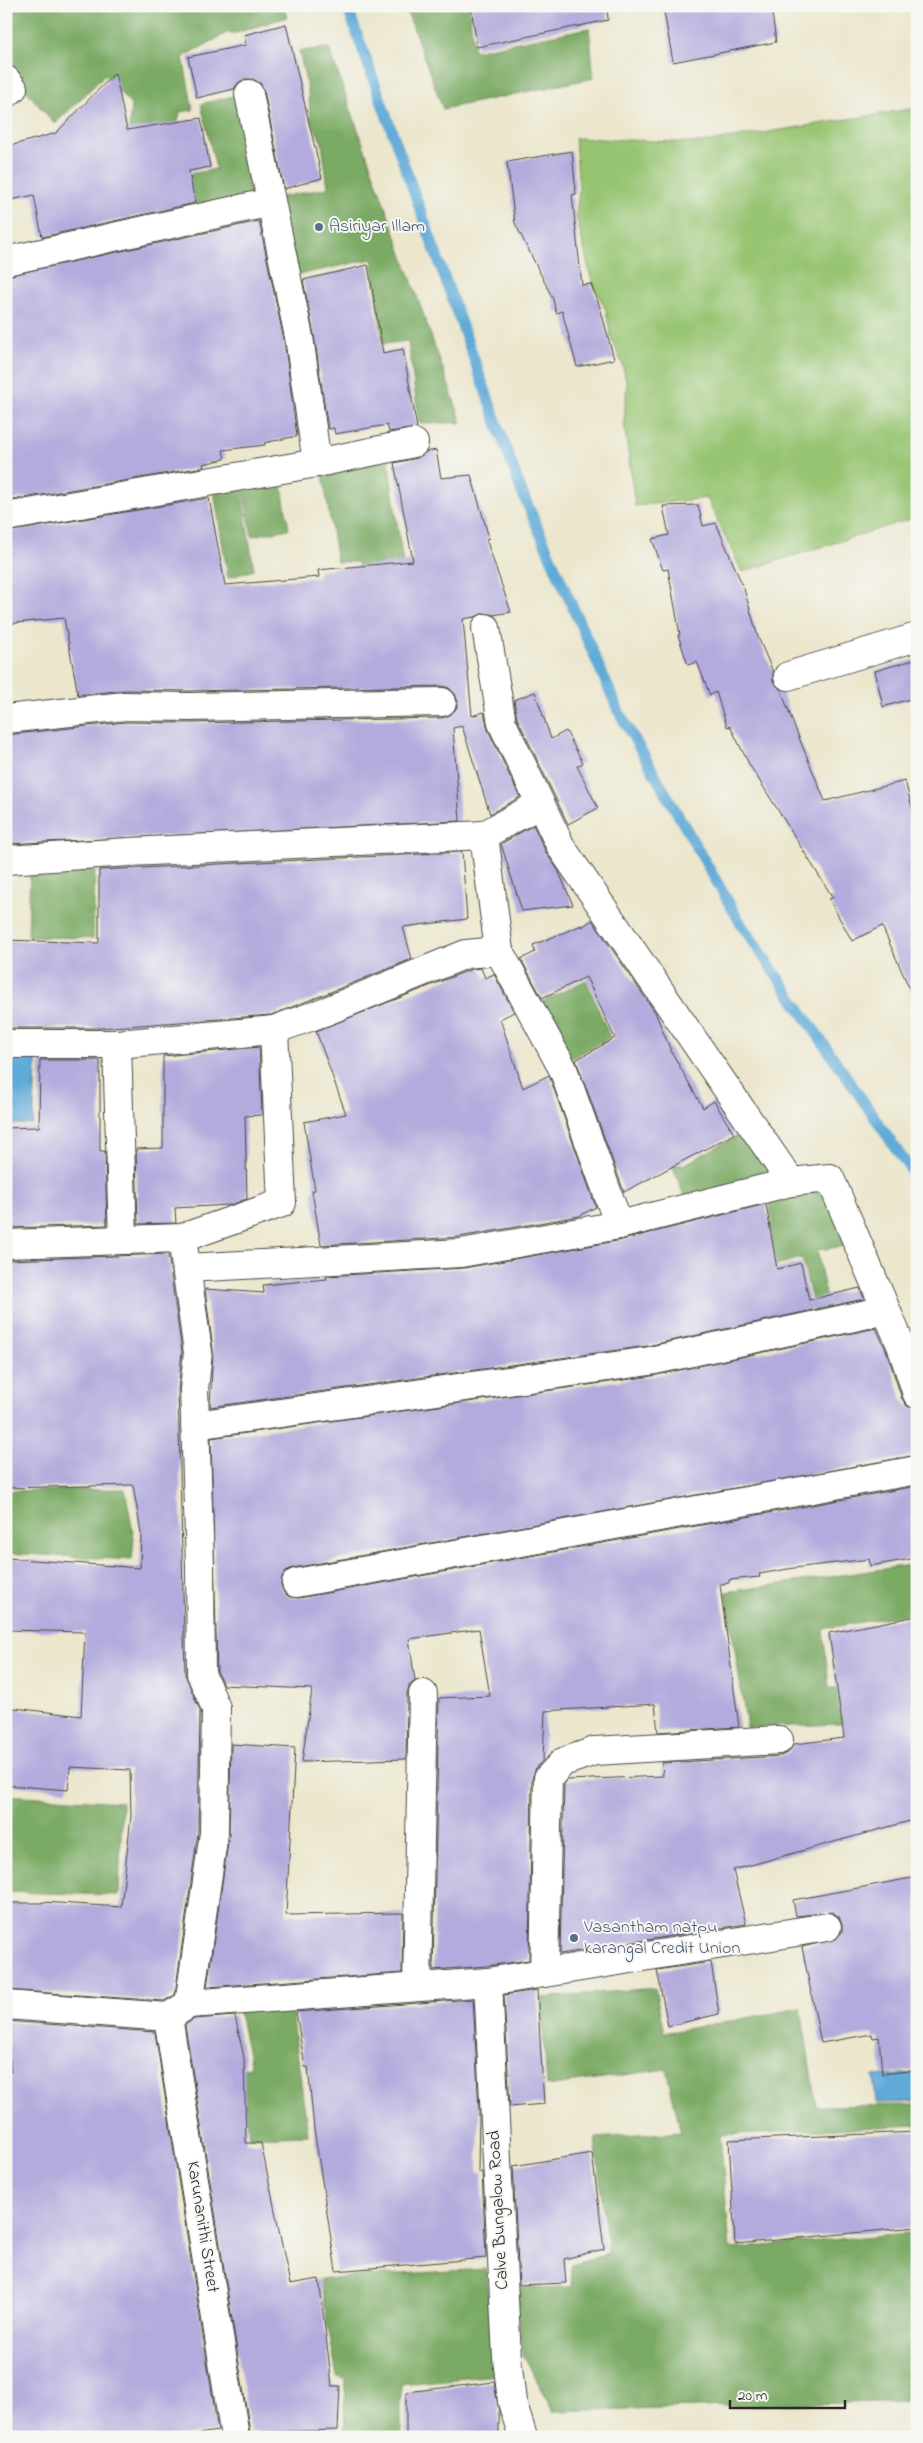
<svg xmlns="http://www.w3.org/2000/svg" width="923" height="2443" font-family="'Indie Flower',sans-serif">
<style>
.green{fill:#98c572;stroke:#62784e}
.forest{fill:#7aaa64;stroke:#526a48}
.water{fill:#61aad8;stroke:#466a82}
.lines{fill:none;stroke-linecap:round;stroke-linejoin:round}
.stream{stroke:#61aad8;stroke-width:11}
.building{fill:#b3abdd}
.minor-casing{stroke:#484743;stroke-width:30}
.minor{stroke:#fff;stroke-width:28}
.service-dot{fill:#5c6f8a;stroke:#f6f6f2;stroke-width:2}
.labels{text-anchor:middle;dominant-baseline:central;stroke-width:4;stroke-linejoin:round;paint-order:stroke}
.service-label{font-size:18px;fill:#4e5e75;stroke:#f6f6f2;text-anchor:start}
.street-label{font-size:18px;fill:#2b2b2b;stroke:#f6f6f2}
</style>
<rect width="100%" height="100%" fill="#f6f6f2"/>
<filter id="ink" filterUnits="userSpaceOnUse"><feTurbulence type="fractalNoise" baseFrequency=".02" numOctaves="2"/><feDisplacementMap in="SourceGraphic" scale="10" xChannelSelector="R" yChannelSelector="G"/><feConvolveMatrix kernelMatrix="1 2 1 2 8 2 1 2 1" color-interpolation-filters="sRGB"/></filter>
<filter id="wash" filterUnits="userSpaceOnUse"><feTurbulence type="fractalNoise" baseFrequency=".0096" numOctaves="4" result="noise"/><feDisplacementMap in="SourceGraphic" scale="20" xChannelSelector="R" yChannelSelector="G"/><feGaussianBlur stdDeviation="1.12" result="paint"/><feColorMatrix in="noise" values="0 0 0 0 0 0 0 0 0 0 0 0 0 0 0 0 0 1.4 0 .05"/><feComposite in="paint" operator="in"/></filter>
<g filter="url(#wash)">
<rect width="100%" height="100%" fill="#ebe6cc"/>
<path class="green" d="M917,108V517L742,572L707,498L635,506L624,421L627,384L622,363L611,337L606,310L592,282L576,216L579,190L575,138L701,143Z"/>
<g class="forest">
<path d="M6,6H283L287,17L236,33H227L183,57L193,110L180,112L174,140L136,147L129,129L131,105L105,75L55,124L21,85L6,65Z"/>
<path d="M405,6H469L474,51L589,28L594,78L443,109Z"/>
<path d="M329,48L462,423H419L408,341L383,344L372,259L293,276L281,197L328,188L322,143L311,120L308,91L299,51Z"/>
<path d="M245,93L263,195L197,212L190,174L216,169L201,104Z"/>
<path d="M388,460L410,612L364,616L358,562H337L322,469Z"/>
<path d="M280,475L289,529L252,536L241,480Z"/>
<path d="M240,482L254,570L228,578L213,485Z"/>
<path d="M30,867H95L93,938L28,937Z"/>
<path d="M586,980L610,1037L564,1063L534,1006Z"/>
<path d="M746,1131L779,1177L685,1198L672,1165L685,1164Z"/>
<path d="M826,1182L846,1246L817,1250L830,1317L817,1322L802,1258L761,1269L753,1224H773L767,1193Z"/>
<path d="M125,1489L134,1538L132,1560L6,1553V1491Z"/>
<path d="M917,1564V1612L823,1629L829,1688H857L860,1723L747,1728L726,1592Z"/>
<path d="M6,1795L122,1802L119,1895L6,1892Z"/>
<path d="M655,1988L664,2033L801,2008L816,2106L917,2105V2125L720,2135L730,2249L917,2232V2401L553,2411L523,2354L514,2288L571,2287L572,2265L608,2254L595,2138L681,2132L666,2069L547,2086L541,1998Z"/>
<path d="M291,2005L308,2135L249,2137L242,2068L251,2067L238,2009Z"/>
<path d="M485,2269L498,2375L401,2384V2437H240L344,2435L346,2379L337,2377L320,2279Z"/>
</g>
<g class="water">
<path d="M6,1051L37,1054L33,1124L6,1125Z"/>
<path d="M917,2073V2102L876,2103L873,2076Z"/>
</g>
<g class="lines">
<path class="stream" d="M347,6L521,490L620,714L741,924L917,1179"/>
</g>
<g id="blocks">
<g class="building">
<path d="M471,6H607L608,20L477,47Z"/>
<path d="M663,6H771L776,42L673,62Z"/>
<path d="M286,24L322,178L284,189L264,91L261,84L253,79H245L238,83L234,89L197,98L188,57L246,45L244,35Z"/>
<path d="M115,73L127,130L201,118L210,167L189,171L195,203L42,237L34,195L6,201V147L56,133Z"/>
<path d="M572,151L576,194L572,195L582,285L591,284L600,307L614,359L577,367L562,311L556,313L553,299L515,223L507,162Z"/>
<path d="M259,221L284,340L297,436L264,443L265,445L223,450L225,459L203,464L204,467L6,501V276Z"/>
<path d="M368,265L383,353L403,349L417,428L389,432L387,425L335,434L334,428L328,429L314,335L303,280Z"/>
<path d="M436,450L441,478L471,475L489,538L486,539L511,612L493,615L484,613L475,617L463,619L472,716L484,712L488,730L520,797L490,814L462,726L453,728L460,821L6,844V735L126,722L189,723L442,718L450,715L456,709L458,702L455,694L449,688L442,686L189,691L125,690L78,695L64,618L6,624V532L209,498L225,585L319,577L318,570L413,561L394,463L417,458L426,452Z"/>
<path d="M698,505L703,526L716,523L744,589L758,637L773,672V681L781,690L795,728L825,801L905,781L917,826V1006L882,926L852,941L829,899L833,898L749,764L730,726L727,727L716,692L710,695L697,662L688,665L678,635H680L668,569L663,570L652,539L669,535L663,506Z"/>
<path d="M917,659V697L883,707L875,671Z"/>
<path d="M535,692L551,739L566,731L583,763L577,766L598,808L568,824L517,718L514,700Z"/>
<path d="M533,825L547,854L558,870L573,905L522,911L501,844Z"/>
<path d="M462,852L467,919L403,927L412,959L323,995L271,1015L100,1028H6V940L99,943V870Z"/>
<path d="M592,920L655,1012L671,1051L703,1108L714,1101L734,1134L624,1192L576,1060L615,1038L586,977L542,998L521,959L535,952L533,945L582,925V927Z"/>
<path d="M481,968L485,978L494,974L514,1012L500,1019L523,1088L549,1075L596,1207L579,1216L459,1237L321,1245L312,1191L315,1190L304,1122L346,1114L316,1031L472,969Z"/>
<path d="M259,1047L262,1115L245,1116L247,1199L230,1205L175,1208L176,1223L138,1224L136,1149L163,1148V1056Z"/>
<path d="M40,1060H100V1151H105L107,1225L6,1228V1128L39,1127Z"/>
<path d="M766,1204L777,1269L801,1263L809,1300L860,1288L864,1299L647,1346L210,1407L213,1350L205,1289L264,1293L263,1285L327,1279L326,1276L464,1268L622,1240Z"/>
<path d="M168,1254L182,1352L178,1390L185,1674L200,1711L198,1832L175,1995L164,2001L6,1990V1903H42V1902L121,1907L131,1816L130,1770L70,1767L68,1790L6,1785V1707L81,1716L85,1632L6,1630V1558L140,1568L141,1533L133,1485L6,1488V1325L9,1260Z"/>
<path d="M876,1328L886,1350L902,1399L907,1406L917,1409V1455L293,1568L286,1571L282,1577L281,1585L284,1593L290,1597L299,1598L917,1486V1558L870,1566L869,1559L794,1568L759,1574L760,1577L729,1580V1583L720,1584L739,1727L658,1732L655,1704L545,1711L543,1760L536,1768L532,1778L529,1960L486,1966L433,1970L439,1698L490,1696L479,1629L409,1639L415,1681L409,1686L407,1694L406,1759L302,1762L312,1689L223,1685L217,1671L211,1438L652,1376Z"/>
<path d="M917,1616V1819L733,1870L746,1924L560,1954L564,1784L567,1780L663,1776L662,1763L780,1756L788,1753L794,1744L844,1738L829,1633Z"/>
<path d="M231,1744L295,1748L286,1915L403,1913L402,1973L207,1987L229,1835Z"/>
<path d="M917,1877V2070L882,2074L879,2037L873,2038L872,2034L821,2043L802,1947L836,1939L842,1932V1924L839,1917L832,1912L796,1916L793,1900Z"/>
<path d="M711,1962L719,2014L668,2026L657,1970Z"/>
<path d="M537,1990L544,2104L510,2107L504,1995Z"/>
<path d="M473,1999L479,2110L478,2172H482L486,2258L336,2271L314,2129L308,2067H305L296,2012Z"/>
<path d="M235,2016L244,2058L246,2143H261L290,2284L319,2279L332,2386H340L338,2430L250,2432L185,2025L194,2019Z"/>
<path d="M6,2021L155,2032L218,2431L177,2437H6V2072H11Z"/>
<path d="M917,2132V2227L735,2244L729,2140Z"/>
<path d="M592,2153L604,2249L564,2259L566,2283L519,2285L513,2166Z"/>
<path d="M494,2382L499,2412V2437H406V2392Z"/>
</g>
</g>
</g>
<g filter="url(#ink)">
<use href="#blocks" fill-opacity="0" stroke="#484743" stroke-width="1"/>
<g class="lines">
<defs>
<g id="minor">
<path d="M6,80L13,88L6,94"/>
<path d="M249,94L299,337L317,463"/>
<path d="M6,261L271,202"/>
<path d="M6,517L317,463L414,443"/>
<path d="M486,628L502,723L561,847L791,1182"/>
<path d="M788,676L917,637"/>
<path d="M6,719L125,706L189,707L442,702"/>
<path d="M484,835L540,804"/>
<path d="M6,860L129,852L484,835L499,951"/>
<path d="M6,1044H117L274,1030L329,1010L466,954L499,951L563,1069L619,1225"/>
<path d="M117,1044L123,1240"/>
<path d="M6,1244L182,1238"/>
<path d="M187,1268L461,1253L619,1225L791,1182L830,1178L901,1345L917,1394"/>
<path d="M195,1425L650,1361L886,1310"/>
<path d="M296,1583L917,1470"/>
<path d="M544,1973L548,1778L563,1762L595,1751L779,1740"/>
<path d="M488,1982L507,2358L512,2402L523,2437"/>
<path d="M417,1986L423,1694"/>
<path d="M189,2004L214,1833L216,1708L201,1674L200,1566L194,1389L198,1352L182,1238L282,1203L274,1030"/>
<path d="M6,2005L168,2017L189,2004L488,1982L827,1927"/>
<path d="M168,2017L235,2437"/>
</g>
</defs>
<use href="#minor" class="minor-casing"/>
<use href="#minor" class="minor"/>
</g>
</g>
<g class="service-dot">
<circle cx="319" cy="227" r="5"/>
<circle cx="574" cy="1938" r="5"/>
</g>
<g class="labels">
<g class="service-label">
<text x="329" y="227">Asiriyar Illam</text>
<text x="584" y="1928">Vasantham natpu<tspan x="584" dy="21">karangal Credit Union</tspan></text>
</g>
<g class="street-label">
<text transform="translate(499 2210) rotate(-93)">Calve Bungalow Road</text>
<text transform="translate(202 2227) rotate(81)">Karunanithi Street</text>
</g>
</g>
<rect width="923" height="2443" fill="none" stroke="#f6f6f2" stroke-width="25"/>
<path d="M730 2400v8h115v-8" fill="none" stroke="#2b2b2b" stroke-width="2.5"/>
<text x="738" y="2400" font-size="15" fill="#2b2b2b" stroke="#f6f6f2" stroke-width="4" paint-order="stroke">20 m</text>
</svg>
